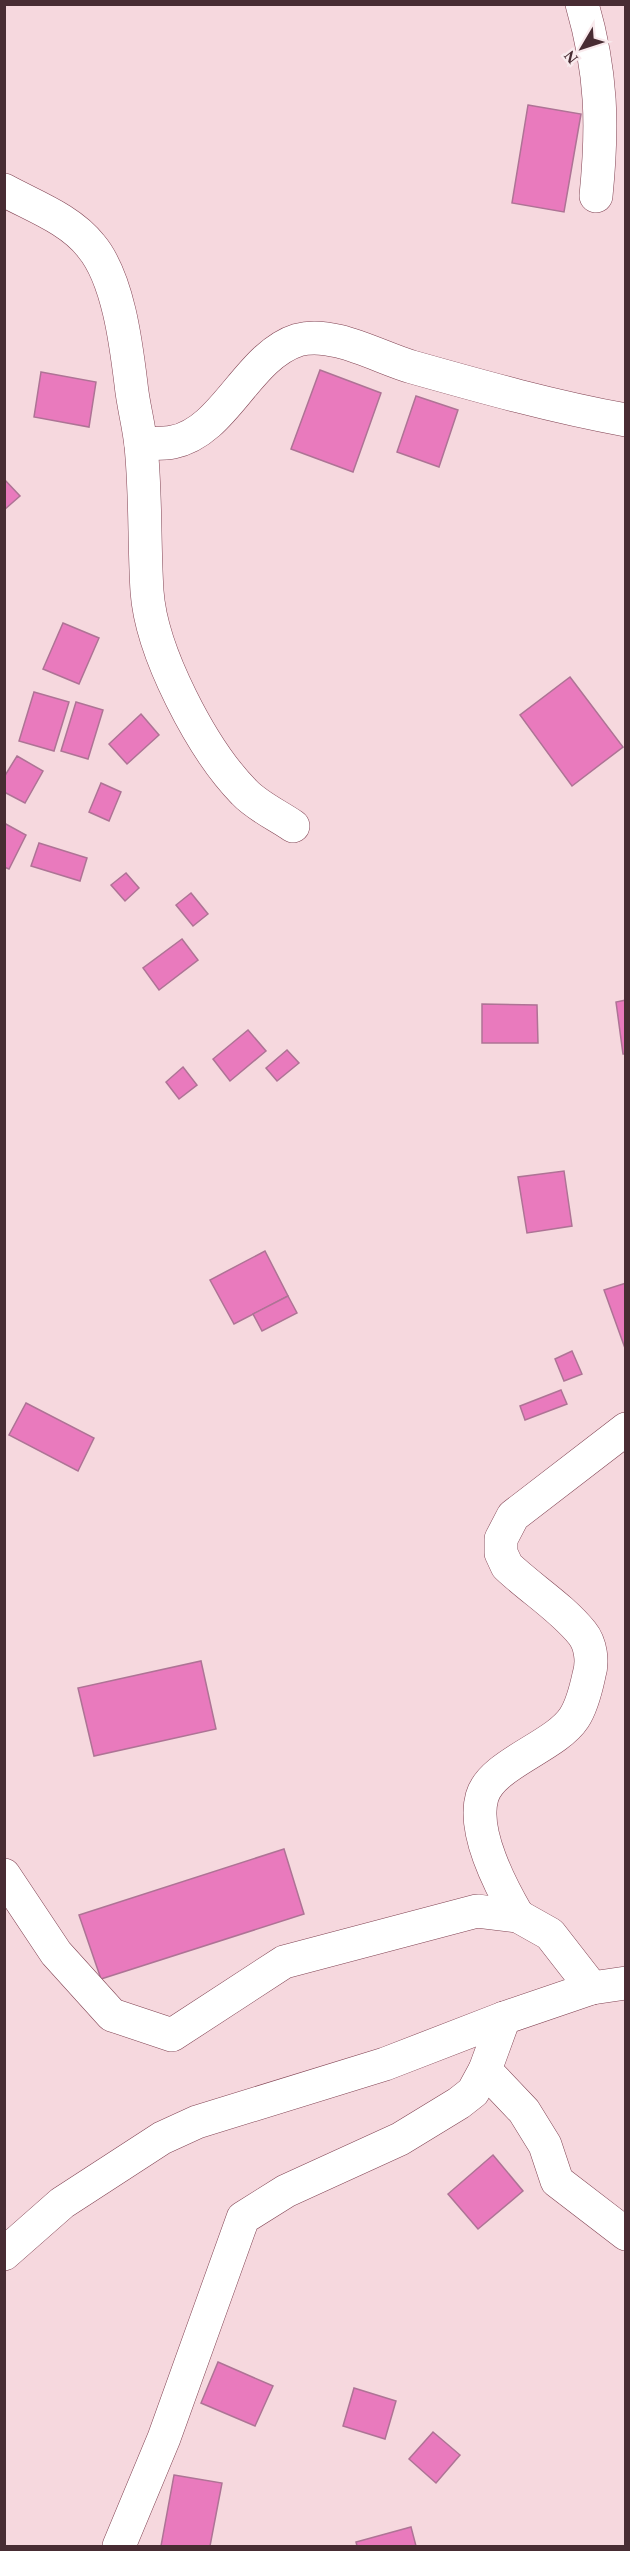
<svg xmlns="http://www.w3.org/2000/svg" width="630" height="2551" font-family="'Times New Roman',serif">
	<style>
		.building { fill: #e97abd; stroke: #ae7395; stroke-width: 1.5 }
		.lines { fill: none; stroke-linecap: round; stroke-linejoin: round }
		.minor-casing { stroke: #814353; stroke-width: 34 }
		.minor { stroke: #fff; stroke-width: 33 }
	</style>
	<rect width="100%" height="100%" fill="#f6d8de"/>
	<!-- building -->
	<g class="building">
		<polygon points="528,105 581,114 564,212 512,203"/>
		<polygon points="320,370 381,393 353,472 291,449"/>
		<polygon points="41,372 96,382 89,427 34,417"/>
		<polygon points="416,396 458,410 439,467 397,452"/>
		<polygon points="4,479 20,496 4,510"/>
		<polygon points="63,623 99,638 79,684 43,669"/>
		<polygon points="570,677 623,747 572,786 520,715"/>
		<polygon points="34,692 69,702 54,751 19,741"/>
		<polygon points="76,702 103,710 88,759 61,751"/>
		<polygon points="141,714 159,735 127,764 109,744"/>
		<polygon points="17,756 43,771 25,803 4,792 4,777"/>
		<polygon points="101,783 121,792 109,821 89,812"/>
		<polygon points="4,823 26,835 9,869 4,867"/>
		<polygon points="39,843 87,858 80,881 31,866"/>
		<polygon points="126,873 139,888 125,901 111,885"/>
		<polygon points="191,893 208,914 193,926 176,905"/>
		<polygon points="182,939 198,960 159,990 143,968"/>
		<polygon points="626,1000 626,1054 623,1054 616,1002"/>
		<polygon points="482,1004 537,1005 538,1043 482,1043"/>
		<polygon points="248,1030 266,1051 230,1081 213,1059"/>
		<polygon points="287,1050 299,1063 277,1081 266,1068"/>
		<polygon points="183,1067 197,1085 179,1099 166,1082"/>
		<polygon points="564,1171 572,1226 527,1233 518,1177"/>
		<polygon points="265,1251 288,1296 234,1324 210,1280"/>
		<polygon points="626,1283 626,1351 604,1290"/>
		<polygon points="288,1296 297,1313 262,1331 253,1314"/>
		<polygon points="572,1351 582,1374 564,1381 555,1359"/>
		<polygon points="561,1390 567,1404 525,1420 520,1406"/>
		<polygon points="26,1403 94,1438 78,1471 9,1435"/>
		<polygon points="201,1661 216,1729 94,1756 78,1688"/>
		<polygon points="284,1849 304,1914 101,1979 79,1915"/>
		<polygon points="493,2155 523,2191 478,2229 448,2194"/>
		<polygon points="218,2362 273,2386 255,2426 201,2403"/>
		<polygon points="354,2388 396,2401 385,2439 343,2426"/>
		<polygon points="433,2432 460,2455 436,2483 409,2459"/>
		<polygon points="174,2475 222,2483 210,2546 161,2546"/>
		<polygon points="411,2527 416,2546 357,2546 356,2542"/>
	</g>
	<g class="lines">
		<!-- minor casing -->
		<g class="minor-casing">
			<g id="minor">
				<path d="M582 4C602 73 603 126 596 196"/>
				<path d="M4 190C33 206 70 219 91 246 118 278 126 343 131 384 133 405 139 425 141 446 146 495 144 543 147 591 151 652 202 749 244 792 257 806 277 815 293 826"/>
				<path d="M141 444C152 443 163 444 173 442 225 432 247 356 298 340 333 330 380 358 412 367 483 387 554 407 626 420"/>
				<polyline points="4,1875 56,1953 112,2015 172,2035 284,1962 477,1911 518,1916 550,1934 592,1988 626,1983"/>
				<path d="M518 1916C501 1887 472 1832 482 1797 491 1764 555 1747 574 1718 582 1706 586 1689 589 1675 593 1662 591 1644 582 1633 561 1607 531 1589 507 1566L501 1553V1539L513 1516 626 1429"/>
				<polyline points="485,2070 524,2111 545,2145 557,2181 626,2234"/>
				<polyline points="4,2254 62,2203 162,2138 197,2122 385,2064 504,2018 592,1988"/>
				<polyline points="119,2546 164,2438 243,2218 286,2191 400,2139 459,2103 473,2092 485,2070 504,2018"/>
			</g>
		</g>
		<!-- minor -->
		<use href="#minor" class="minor"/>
	</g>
	<!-- border -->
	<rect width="630" height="2551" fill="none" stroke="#482c33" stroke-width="12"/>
	<!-- north arrow -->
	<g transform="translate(582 48) rotate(231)" stroke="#f9eaed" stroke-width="4.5" paint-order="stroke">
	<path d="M0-4.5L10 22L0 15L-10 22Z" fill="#482c33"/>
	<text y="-9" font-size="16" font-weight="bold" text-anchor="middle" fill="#482c33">N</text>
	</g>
</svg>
